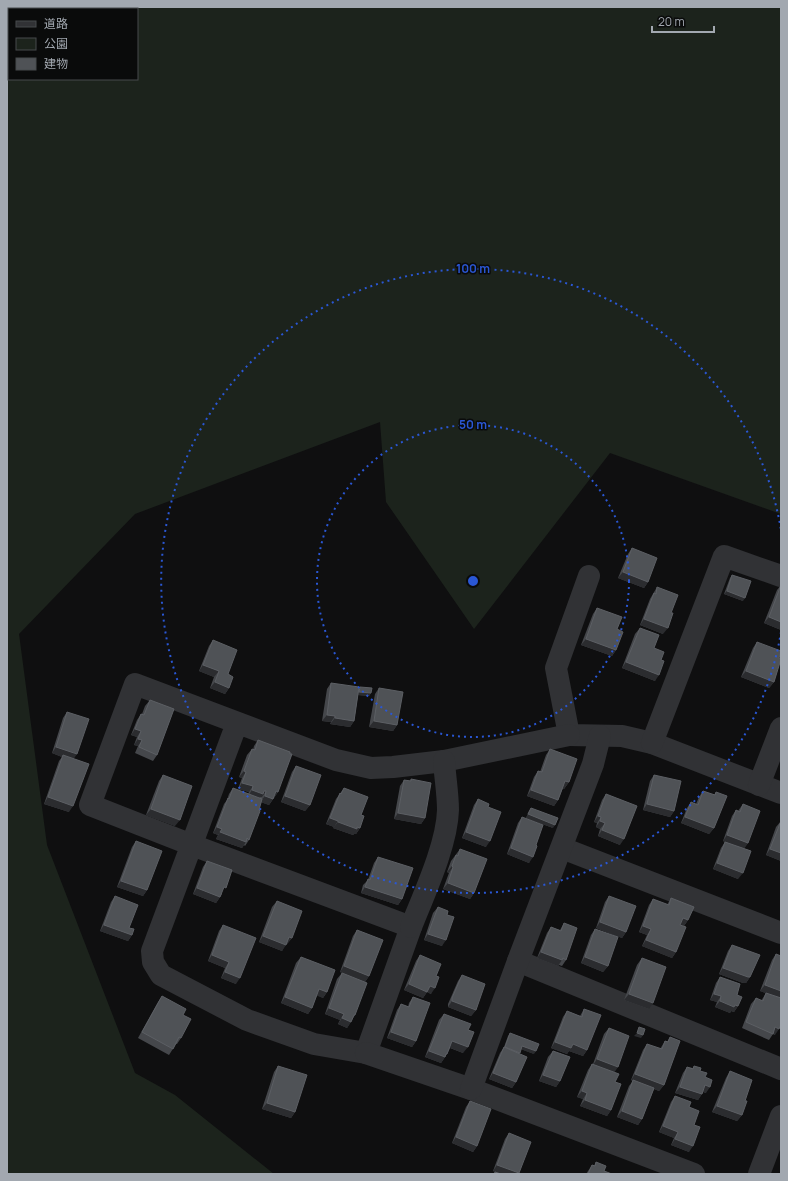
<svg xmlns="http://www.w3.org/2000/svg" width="788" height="1181" font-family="Manrope,'Noto Sans JP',sans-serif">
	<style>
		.green { fill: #1c231c; fill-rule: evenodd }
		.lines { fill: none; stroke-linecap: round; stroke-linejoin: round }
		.minor { stroke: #313235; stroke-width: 22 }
		.wall { fill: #45474b }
		.shaded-wall { fill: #2b2c2f }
		.building { fill: #4f5256; stroke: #5c5f64 }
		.ring { fill: none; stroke: #2a57d4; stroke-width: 2; stroke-dasharray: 2 4 }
		.centre { fill: #2a57d4; stroke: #0a0b0b; stroke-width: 2 }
		.ring-label { font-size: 12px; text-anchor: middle; font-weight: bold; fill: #2a57d4; stroke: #0a0b0b; stroke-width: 3; stroke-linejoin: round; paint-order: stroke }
	</style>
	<rect width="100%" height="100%" fill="#0f0f10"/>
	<!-- green -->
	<path class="green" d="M7 7H781V514L610 453 474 629 386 502 380 422 135 514 19 634 47 845 135 1073 175 1095 274 1174H7ZM9 9H137V79H9Z"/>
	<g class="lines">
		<!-- minor -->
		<g class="minor">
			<polyline points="589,576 556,668 569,735 622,736 652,743 781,793"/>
			<polyline points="237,723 152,951 153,962 161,975 247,1020 314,1044 366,1053 411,927 192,845 90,805 135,684 336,760 371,768 393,767 444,761 569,735"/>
			<polyline points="652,743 724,556 781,576"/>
			<polyline points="759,785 781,728"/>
			<polyline points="562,848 781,933"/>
			<path d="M411 927C424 894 447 845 448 810 448 794 445 777 444 761"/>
			<polyline points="518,961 781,1069"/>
			<polyline points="366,1053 471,1089 694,1174"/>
			<polyline points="471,1089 518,961 593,764 600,736"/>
			<polyline points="759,1174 781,1116"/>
		</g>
	</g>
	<!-- wall -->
	<g class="wall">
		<polygon points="632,548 648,582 644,588 618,578 628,554"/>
		<polygon points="732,575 743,601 724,594 730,578"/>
		<polygon points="781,585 781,630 764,623 777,590"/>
		<polygon points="657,587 663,634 640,625 650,599"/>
		<polygon points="597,608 617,629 616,650 612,656 581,645 593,614"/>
		<polygon points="640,628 654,648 661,660 655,681 622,668 635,634"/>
		<polygon points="213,640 229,688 225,694 210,688 214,677 199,671 209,646"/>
		<polygon points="757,642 779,658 774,682 769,688 741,677 753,648"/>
		<polygon points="331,683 371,693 369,696 358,695 354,721 350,727 330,724 331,722 322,721 327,689"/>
		<polygon points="379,688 397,725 393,731 369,727 375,694"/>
		<polygon points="150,700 157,755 153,761 135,753 138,746 134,745 137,737 131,735 137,720 141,714 142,714 145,706"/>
		<polygon points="67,712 74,758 69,812 44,804 59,761 62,757 52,753 63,718"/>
		<polygon points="258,740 278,792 269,805 261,802 249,840 245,846 244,845 242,848 216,839 218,835 213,833 224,804 227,800 229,794 233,788 248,794 249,792 238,789 242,778 239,777 247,755 252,749 253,750 254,746"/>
		<polygon points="550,749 569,782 564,789 563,788 558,800 554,806 527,796 534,777 538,771 540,772 546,755"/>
		<polygon points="296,766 310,805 305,811 281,802 292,772"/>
		<polygon points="163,775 175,826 146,815 159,781"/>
		<polygon points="654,775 674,811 670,817 643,810 650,781"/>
		<polygon points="411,779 425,818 421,824 394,819 400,786 404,780 410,781"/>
		<polygon points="344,788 361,815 360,828 356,834 354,834 353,835 333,828 334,827 326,824 336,799"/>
		<polygon points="703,791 714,795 716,792 714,828 709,834 681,823 687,808 691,802 696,804 699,797"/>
		<polygon points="606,794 620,845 598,836 600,829 596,827 597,823 594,822 602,800"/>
		<polygon points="478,799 488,807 486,847 462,838 474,805"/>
		<polygon points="743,804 748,843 744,848 738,879 713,869 721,848 725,842 723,841 732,816 736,810 738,811"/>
		<polygon points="531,808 553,828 526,818 529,811"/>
		<polygon points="522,817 536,845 529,863 507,854 518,823"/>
		<polygon points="781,821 781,861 766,855 776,827"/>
		<polygon points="136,841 147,890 143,896 117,887 132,847"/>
		<polygon points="460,849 474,893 470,899 443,889 449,873 447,872 451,861"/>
		<polygon points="378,857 402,899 398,905 361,893 363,885 368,880 374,863"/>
		<polygon points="207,861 222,894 216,903 193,894 203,867"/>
		<polygon points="115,896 132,935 128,941 100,931 111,902"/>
		<polygon points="609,896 626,932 622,938 596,928 605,902"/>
		<polygon points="671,898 688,920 684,926 680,924 676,952 672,958 642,946 647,935 639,932 649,905 653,899 667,905"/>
		<polygon points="277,901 292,938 287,944 286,943 282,951 259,942 272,907"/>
		<polygon points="438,907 447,915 442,946 424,940 433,913"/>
		<polygon points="564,923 566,960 562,966 559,965 558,966 537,958 547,933 551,927 560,930"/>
		<polygon points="223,925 236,984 221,978 225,968 208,961 219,931"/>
		<polygon points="595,929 608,966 603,972 581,963 591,935"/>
		<polygon points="357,930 369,976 365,982 340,972 353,936"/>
		<polygon points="732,945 750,977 746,983 743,983 719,974 728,951"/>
		<polygon points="776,954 775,1035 773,1034 769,1040 742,1028 751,1004 756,998 761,1001 766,993 760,991 772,960"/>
		<polygon points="420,955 436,976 431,994 427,992 423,998 404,990 416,961"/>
		<polygon points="301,957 327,992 323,998 317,995 312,1008 308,1014 281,1003 296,963"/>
		<polygon points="642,958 649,1009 624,1000 637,965"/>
		<polygon points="342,973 355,1015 347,1028 338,1024 340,1020 325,1014 337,979"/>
		<polygon points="462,975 476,1010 471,1016 448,1007 448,1004 458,981"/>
		<polygon points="720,977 737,995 738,1006 734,1012 731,1011 730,1013 715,1007 717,1002 710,1000 716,983"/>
		<polygon points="162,996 183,1015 181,1038 177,1044 176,1044 169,1055 138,1038 158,1002"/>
		<polygon points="413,997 416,1041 412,1047 387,1038 397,1010 401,1004 408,1007 409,1003"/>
		<polygon points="584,1009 587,1050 583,1056 569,1051 567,1054 551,1048 563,1017 567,1011 580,1016"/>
		<polygon points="444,1014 468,1030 463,1053 450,1048 447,1054 441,1063 425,1057 439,1020"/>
		<polygon points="609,1028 615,1082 611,1110 607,1116 580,1106 583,1099 577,1097 588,1070 592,1064 593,1064 604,1034"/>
		<polygon points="510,1033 534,1054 521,1049 519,1054 516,1082 512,1088 489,1079 500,1053 504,1047 508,1036"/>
		<polygon points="670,1037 664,1085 659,1091 654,1089 642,1119 638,1125 617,1117 629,1086 633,1081 631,1080 643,1050 647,1044 660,1049 665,1041 667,1042"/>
		<polygon points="553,1051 560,1081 556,1087 539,1081 548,1057"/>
		<polygon points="278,1066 295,1112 291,1118 262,1109 274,1072"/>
		<polygon points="694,1066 705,1077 706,1093 703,1092 698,1100 675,1093 683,1073 687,1067 693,1068"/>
		<polygon points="730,1071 745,1101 742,1115 737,1121 712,1112 726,1078"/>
		<polygon points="675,1096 689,1107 694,1125 689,1152 671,1145 674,1138 659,1132 671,1102"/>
		<polygon points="470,1101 477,1146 473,1152 452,1143 466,1107"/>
		<polygon points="509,1133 501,1174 493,1171 505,1139"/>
		<polygon points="596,1162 604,1171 612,1174 586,1174 592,1165 594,1166"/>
	</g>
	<!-- shaded-wall -->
	<g class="shaded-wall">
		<polygon points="623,572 648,582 644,588 618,578"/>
		<polygon points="727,591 745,598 743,601 724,594"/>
		<polygon points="769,617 781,622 781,630 764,623"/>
		<polygon points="644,619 668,628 663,634 640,625"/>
		<polygon points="586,639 616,650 612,656 581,645"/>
		<polygon points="626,662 659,675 655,681 622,668"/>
		<polygon points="203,665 219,671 214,677 199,671"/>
		<polygon points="746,671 774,682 769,688 741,677"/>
		<polygon points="215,682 229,688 225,694 210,688"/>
		<polygon points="359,692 371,693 369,696 357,695"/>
		<polygon points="327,715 335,716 331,722 322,721"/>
		<polygon points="335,718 354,721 350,727 330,724"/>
		<polygon points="374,721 397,725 393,731 369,727"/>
		<polygon points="135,729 141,731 137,737 131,735"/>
		<polygon points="138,739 142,740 138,746 134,745"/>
		<polygon points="56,747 77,754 73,760 63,755 62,757 52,753"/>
		<polygon points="244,771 246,772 242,778 239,777"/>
		<polygon points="565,781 569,782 564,789 561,787"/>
		<polygon points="242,783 253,786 249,792 238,789"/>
		<polygon points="252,790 264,791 266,791 262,797 260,797 258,800 248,796"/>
		<polygon points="531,790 558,800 554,806 527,796"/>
		<polygon points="276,791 278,792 274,798 272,797"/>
		<polygon points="265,796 273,799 269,805 260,802"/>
		<polygon points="285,796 310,805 305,811 281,802"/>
		<polygon points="48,797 73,806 69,812 44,804"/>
		<polygon points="647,804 674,811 670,817 643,810"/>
		<polygon points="151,809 180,820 175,826 146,815"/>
		<polygon points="398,813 425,818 421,824 394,819"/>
		<polygon points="528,814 555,825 553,828 526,818"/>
		<polygon points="598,816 601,817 597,823 594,822"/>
		<polygon points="685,817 714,828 709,834 681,823"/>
		<polygon points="330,818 338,821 334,827 326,824"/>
		<polygon points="600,821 605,823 600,829 596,827"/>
		<polygon points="338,822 357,827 360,828 356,834 354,834 353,835 333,828"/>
		<polygon points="217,827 222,829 218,835 213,833"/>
		<polygon points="602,830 624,839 620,845 598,836"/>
		<polygon points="220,832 246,842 242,848 216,839"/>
		<polygon points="466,832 490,841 486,847 462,838"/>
		<polygon points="727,835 748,843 744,849 723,841"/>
		<polygon points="511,848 533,857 529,863 507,854"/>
		<polygon points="770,849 781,853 781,861 766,855"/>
		<polygon points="717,863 743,873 738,879 713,869"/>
		<polygon points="452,866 453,867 449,873 447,872"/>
		<polygon points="121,881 147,890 143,896 117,887"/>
		<polygon points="448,883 474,893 470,899 443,889"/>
		<polygon points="365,887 402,899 398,905 361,893"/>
		<polygon points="197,888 220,897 216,903 193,894"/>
		<polygon points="683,918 688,920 684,926 679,924"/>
		<polygon points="600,922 626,932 622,938 596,928"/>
		<polygon points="104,925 132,935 128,941 100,931"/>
		<polygon points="643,926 651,929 647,935 639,932"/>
		<polygon points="428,934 446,940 442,946 424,940"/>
		<polygon points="263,936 286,945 282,951 259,942"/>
		<polygon points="289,937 292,938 287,944 285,943"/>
		<polygon points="646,940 676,952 672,958 642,946"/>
		<polygon points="541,952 562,960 558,966 537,958"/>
		<polygon points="212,955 229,962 225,968 208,961"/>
		<polygon points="585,957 608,966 603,972 581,963"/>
		<polygon points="344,966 369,976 365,982 340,972"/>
		<polygon points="723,968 750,977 746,983 743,983 719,974"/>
		<polygon points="225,972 240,978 236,984 221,978"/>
		<polygon points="409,984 430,986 435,988 431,994 427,992 423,998 404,990"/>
		<polygon points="765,985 781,991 781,999 760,991"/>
		<polygon points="319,989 327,992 323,998 315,995"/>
		<polygon points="629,994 653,1003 649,1009 624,1000"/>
		<polygon points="714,994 721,996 717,1002 710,1000"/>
		<polygon points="285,997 312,1008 308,1014 281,1003"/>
		<polygon points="452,1001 476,1010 471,1016 448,1007"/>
		<polygon points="720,1001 735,1005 738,1006 734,1012 731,1011 730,1013 715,1007"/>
		<polygon points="329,1008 344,1014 340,1020 325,1014"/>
		<polygon points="342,1018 351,1022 347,1028 338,1024"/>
		<polygon points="775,1027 779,1029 775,1035 773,1034"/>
		<polygon points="391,1032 416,1041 412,1047 387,1038"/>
		<polygon points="637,1033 643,1035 641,1038 634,1036"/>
		<polygon points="452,1041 468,1047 463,1053 448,1047"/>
		<polygon points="555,1042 573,1044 587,1050 583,1056 569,1051 567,1054 551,1048"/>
		<polygon points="522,1046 536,1051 534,1054 520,1049"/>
		<polygon points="429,1051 445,1057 441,1063 425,1057"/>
		<polygon points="597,1059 618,1067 614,1073 593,1065"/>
		<polygon points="493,1073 516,1082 512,1088 489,1079"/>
		<polygon points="635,1074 664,1085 659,1091 631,1080"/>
		<polygon points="543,1075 560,1081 556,1087 539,1081"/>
		<polygon points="705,1085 710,1087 706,1093 701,1091"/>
		<polygon points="680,1087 702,1094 698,1100 675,1093"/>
		<polygon points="582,1091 587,1093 583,1099 577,1097"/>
		<polygon points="585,1100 611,1110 607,1116 580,1106"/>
		<polygon points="267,1103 295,1112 291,1118 262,1109"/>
		<polygon points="717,1106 742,1115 737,1121 712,1112"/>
		<polygon points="622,1111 642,1119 638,1125 617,1117"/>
		<polygon points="663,1126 678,1132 674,1138 659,1132"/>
		<polygon points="456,1137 477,1146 473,1152 452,1143"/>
		<polygon points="675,1139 693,1146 689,1152 671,1145"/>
		<polygon points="497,1165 519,1173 518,1174 501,1174 493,1171"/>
	</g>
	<!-- building -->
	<g class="building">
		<polygon points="632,548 657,558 648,582 623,572"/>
		<polygon points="732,575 751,581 745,598 727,591"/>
		<polygon points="781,585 781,622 769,617"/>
		<polygon points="657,587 678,595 671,613 673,613 668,628 644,619 654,593 656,594"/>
		<polygon points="597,608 622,617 617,629 623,632 616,650 586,639"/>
		<polygon points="640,628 659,635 654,648 664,652 661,660 664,661 659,675 626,662"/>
		<polygon points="213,640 237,650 228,674 233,677 229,688 215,682 219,671 203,665"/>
		<polygon points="757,642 781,651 779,658 781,659 774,682 746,671"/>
		<polygon points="331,683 359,687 354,721 335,718 335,716 327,715"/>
		<polygon points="360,687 372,688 371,693 359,692"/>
		<polygon points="379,688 403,692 397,725 374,721"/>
		<polygon points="150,700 174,709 157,755 139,747 142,740 138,739 141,731 135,729 141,714 144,715"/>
		<polygon points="67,712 89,719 77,754 56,747"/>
		<polygon points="258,740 290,752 290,754 292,754 278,792 276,791 273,799 265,796 266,791 264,791 263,794 252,790 253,786 242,783 246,772 244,771 252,749 255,750"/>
		<polygon points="550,749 577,759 569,782 565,781 558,800 531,790 538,771 542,772"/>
		<polygon points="63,755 89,764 73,806 48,797"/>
		<polygon points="296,766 321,775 310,805 285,796"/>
		<polygon points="163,775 192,786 180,820 151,809"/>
		<polygon points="654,775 681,781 674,811 647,804"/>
		<polygon points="411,779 431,783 425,818 398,813 404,780 411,781"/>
		<polygon points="233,788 262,799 259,810 260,811 249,840 247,838 246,842 220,832 222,829 217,827 228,798 229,799"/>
		<polygon points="344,788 368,797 361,815 364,816 360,828 357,827 357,829 338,822 338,821 330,818 340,793 341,794"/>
		<polygon points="703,791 715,795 716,792 727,796 714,828 685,817 691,802 698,805"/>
		<polygon points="606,794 637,806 624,839 602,830 605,823 600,821 601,817 598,816"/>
		<polygon points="478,799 489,804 488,807 501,812 490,841 466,832"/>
		<polygon points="743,804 760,811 748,843 727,835 736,810 740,812"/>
		<polygon points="531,808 558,818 555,825 528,814"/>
		<polygon points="522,817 543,825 536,845 537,846 533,857 511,848"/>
		<polygon points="781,821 781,853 770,849"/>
		<polygon points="136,841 162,851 147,890 121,881"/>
		<polygon points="725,842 751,851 743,873 717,863"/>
		<polygon points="460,849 487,859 474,893 448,883 453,867 452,866 456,855 458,856"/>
		<polygon points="378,857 413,868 402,899 365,887 368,879 370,880"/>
		<polygon points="207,861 232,870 226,888 224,887 220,897 197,888"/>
		<polygon points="115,896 138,905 129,928 134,929 132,935 104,925"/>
		<polygon points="609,896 636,906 626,932 600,922"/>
		<polygon points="671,898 694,907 688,920 683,918 680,925 686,927 676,952 646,940 651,929 643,926 653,899 669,905"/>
		<polygon points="277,901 302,911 292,938 289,937 286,945 263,936"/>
		<polygon points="438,907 448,911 447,915 454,917 446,940 428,934"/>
		<polygon points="564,923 577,928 566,960 563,958 562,960 541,952 551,927 561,931"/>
		<polygon points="223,925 256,938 240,978 225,972 229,962 212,955"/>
		<polygon points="595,929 618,937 608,966 585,957"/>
		<polygon points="357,930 383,940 369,976 344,966"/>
		<polygon points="732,945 760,955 750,977 748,977 723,968"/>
		<polygon points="776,954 781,956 781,991 765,985"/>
		<polygon points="420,955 441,964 436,976 439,977 435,988 430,986 427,992 409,984"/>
		<polygon points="301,957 335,970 327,992 319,989 312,1008 285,997"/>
		<polygon points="642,958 666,967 653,1003 629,994"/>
		<polygon points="342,973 367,983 355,1015 354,1015 351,1022 342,1018 344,1014 329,1008"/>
		<polygon points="462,975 485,984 476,1010 452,1001 452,998"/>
		<polygon points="720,977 740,984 737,995 742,997 738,1006 735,1005 734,1007 720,1001 721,996 714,994"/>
		<polygon points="766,993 781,998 781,1024 779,1029 775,1027 773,1034 746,1022 756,998 763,1001"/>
		<polygon points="162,996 186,1009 183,1015 191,1019 181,1038 179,1037 173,1049 142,1032"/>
		<polygon points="413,997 430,1003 416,1041 391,1032 401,1004 409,1007"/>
		<polygon points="584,1009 601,1015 587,1050 573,1044 571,1048 555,1042 567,1011 582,1017"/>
		<polygon points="444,1014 471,1024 468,1030 474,1032 468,1047 452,1041 447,1054 446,1054 445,1057 429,1051"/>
		<polygon points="639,1027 645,1029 643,1035 637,1033"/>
		<polygon points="609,1028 629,1036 618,1067 597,1059"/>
		<polygon points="510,1033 539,1044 536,1051 522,1046 520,1053 505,1047"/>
		<polygon points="670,1037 680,1041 664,1085 635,1074 647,1044 662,1049 665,1041 668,1042"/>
		<polygon points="504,1047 527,1057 516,1082 493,1073"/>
		<polygon points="553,1051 570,1057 560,1081 543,1075"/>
		<polygon points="592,1064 619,1074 615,1082 621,1084 611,1110 585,1100 587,1093 582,1091"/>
		<polygon points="278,1066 307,1075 295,1112 267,1103"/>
		<polygon points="694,1066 701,1068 700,1071 707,1073 705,1077 712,1080 710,1087 705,1085 702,1094 680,1087 687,1067 693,1069"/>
		<polygon points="730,1071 752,1080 745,1101 747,1101 742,1115 717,1106"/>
		<polygon points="633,1080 654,1088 642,1119 622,1111"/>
		<polygon points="675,1096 691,1102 689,1107 699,1111 694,1125 700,1127 693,1146 675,1139 678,1132 663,1126"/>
		<polygon points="470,1101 491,1109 477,1146 456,1137"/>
		<polygon points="509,1133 531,1142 519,1173 497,1165"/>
		<polygon points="596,1162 606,1166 604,1171 612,1174 588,1174 592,1165 595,1166"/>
		<polygon points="495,1172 501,1174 494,1174"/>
	</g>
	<!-- distance rings -->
	<g class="ring">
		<circle cx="473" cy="581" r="156"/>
		<path d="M781 632A312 312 0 1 1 781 530"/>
	</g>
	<circle cx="473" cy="581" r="6" class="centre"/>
	<g class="ring-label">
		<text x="473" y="273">100 m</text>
		<text x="473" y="429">50 m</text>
	</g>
	<!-- border -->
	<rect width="788" height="1181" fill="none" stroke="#a2a8b0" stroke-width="16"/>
	<!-- legend -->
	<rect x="8" y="8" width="130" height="72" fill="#0a0b0b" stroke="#474a4d"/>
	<rect x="16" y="21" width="20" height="6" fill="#313235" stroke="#474a4d"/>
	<text x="44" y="28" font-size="12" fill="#a2a8b0">道路</text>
	<rect x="16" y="38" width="20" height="12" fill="#1c231c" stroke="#474a4d"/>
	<text x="44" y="48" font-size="12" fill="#a2a8b0">公園</text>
	<rect x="16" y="58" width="20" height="12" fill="#4f5256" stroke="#474a4d"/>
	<text x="44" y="68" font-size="12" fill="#a2a8b0">建物</text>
	<!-- scale -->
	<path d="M652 26v6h62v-6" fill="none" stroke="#a2a8b0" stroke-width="2"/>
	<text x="658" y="26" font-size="12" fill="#a2a8b0" stroke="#0a0b0b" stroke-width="3" paint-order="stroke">20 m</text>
</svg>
